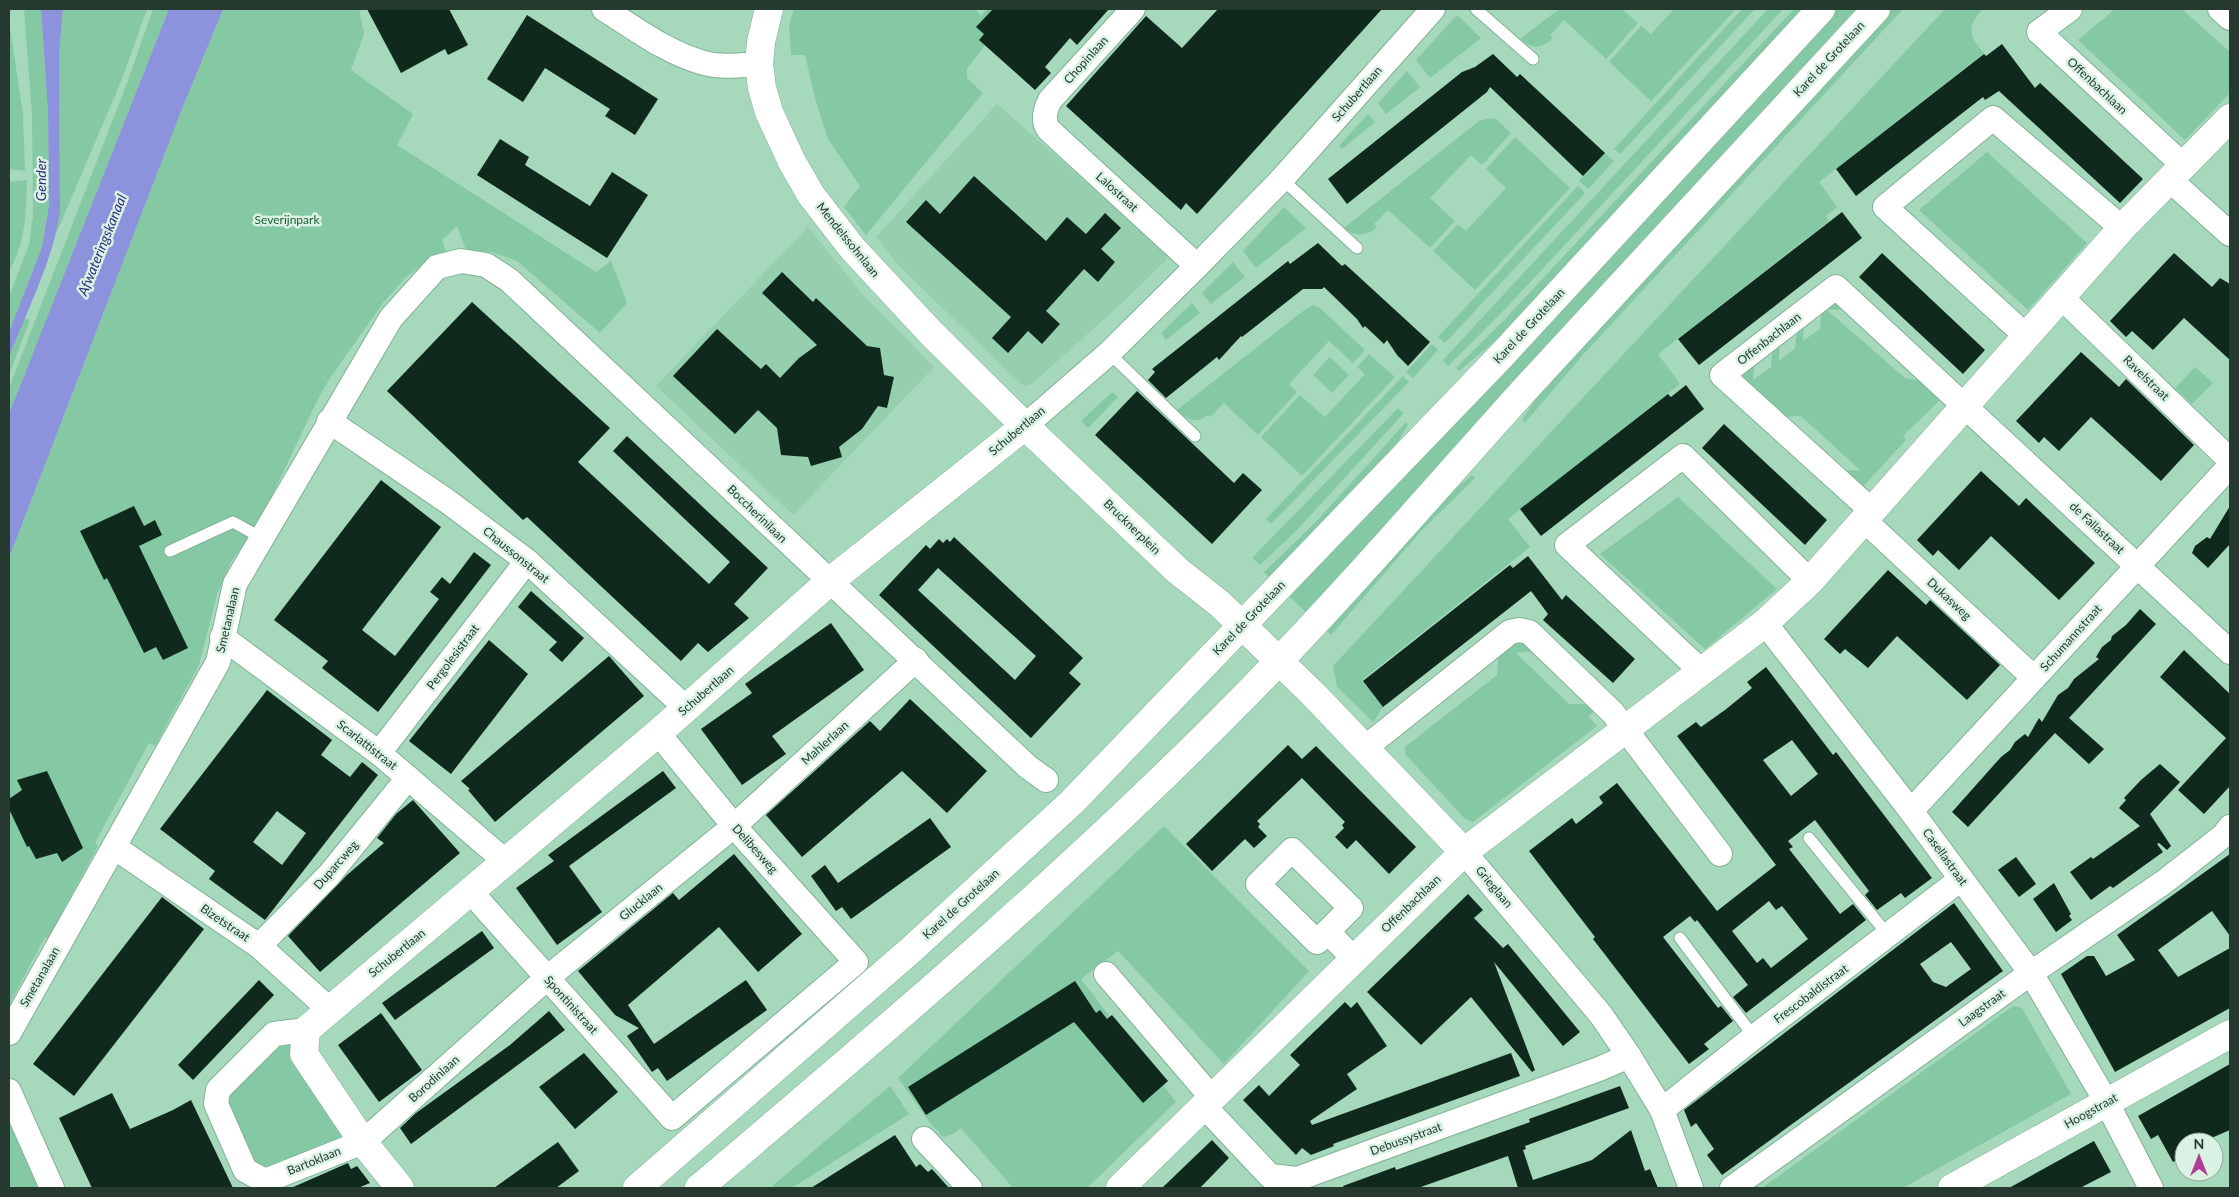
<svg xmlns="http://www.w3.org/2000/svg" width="2239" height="1197" font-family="Lato,sans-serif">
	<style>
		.built { fill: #95cfae }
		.green { fill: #85c9a4 }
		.water { fill: #8c92db }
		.building { fill: #0f2a1c; fill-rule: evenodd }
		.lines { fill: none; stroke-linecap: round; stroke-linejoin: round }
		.lane-casing { stroke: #80b195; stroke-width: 13 }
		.street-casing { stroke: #80b195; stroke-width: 26 }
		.secondary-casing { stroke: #80b195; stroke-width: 29 }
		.primary-casing { stroke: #80b195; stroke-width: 29 }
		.lane { stroke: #fff; stroke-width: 11 }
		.street { stroke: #fff; stroke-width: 24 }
		.secondary { stroke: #fff; stroke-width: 28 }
		.primary { stroke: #fff; stroke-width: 28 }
		.labels { text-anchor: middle; stroke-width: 5; stroke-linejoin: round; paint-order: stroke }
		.street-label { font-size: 12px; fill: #25392e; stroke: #d9f2e3 }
		.park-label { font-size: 12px; fill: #1a5a3c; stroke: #d9f2e3 }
		.water-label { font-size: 14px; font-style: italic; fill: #2e287c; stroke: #d9f2e3 }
	</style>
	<rect width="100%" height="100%" fill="#a6d8bb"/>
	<!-- built -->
	<g class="built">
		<polygon points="997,104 1166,252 1167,256 1166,260 1122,303 1033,383 1027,386 1021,384 897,264 876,237"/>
		<polygon points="808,227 864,296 934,367 793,515 656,386"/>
	</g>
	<!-- green -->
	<g class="green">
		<polygon points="24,9 41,9 48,112 49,205 42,247 9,332 9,297 29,245 33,216 32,115"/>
		<polygon points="63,9 147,9 122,79 56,234 60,213 59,55"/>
		<polygon points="153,9 169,9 9,414 9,388 127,83"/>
		<polygon points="223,9 359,9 364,34 351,70 413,114 397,145 596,272 611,261 627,303 600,333 517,261 492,252 466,250 457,226 442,240 446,252 428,261 406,277 383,303 330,378 317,401 260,521 231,562 217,595 199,665 155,746 149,743 95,843 98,846 48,938 45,937 9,1005 9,558 180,114"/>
		<polygon points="794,9 976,9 981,16 987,9 1012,9 967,69 967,78 983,93 866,235 844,207 860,186 828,139 815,98 805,55 791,55 789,24"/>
		<path d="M1559 9H1622L1638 23 1606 59 1564 20 1550 35 1553 38C1543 48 1530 50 1520 39Z"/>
		<polygon points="1674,9 1736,9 1651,101 1609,62 1641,26 1651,34"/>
		<polygon points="1742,9 1755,9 1620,154 1614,149"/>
		<polygon points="1768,9 1783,9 1510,304 1448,366 1443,360"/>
		<polygon points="1794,9 1806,9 1514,325 1459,371 1456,368 1506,318"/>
		<polygon points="1836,9 1861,9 1307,613 1286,594 1520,351"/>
		<polygon points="1891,9 1903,9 1581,357 1525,423 1522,420 1550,377"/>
		<path d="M1945 9H1983C1966 26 1969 36 1984 53L1819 182 1837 207 1826 216 1829 221 1658 354 1680 384 1508 519 1530 547 1362 680 1383 707 1373 722 1337 687 1333 666Z"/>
		<polygon points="2115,9 2182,9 2230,52 2230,93 2185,140 2078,40"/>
		<polygon points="1457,15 1481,38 1430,78 1416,60"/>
		<polygon points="9,21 23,114 25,171 9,169"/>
		<polygon points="1407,71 1420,87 1386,114 1378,103"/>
		<polygon points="1368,114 1375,122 1342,149 1339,146"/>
		<path d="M1488 118 1496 119 1511 133 1482 165 1471 155 1430 198 1455 221 1430 248 1388 210 1374 224 1377 227C1368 236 1353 237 1344 228L1479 121Z"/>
		<polygon points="1515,137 1570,188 1475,290 1433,251 1458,224 1466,231 1506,188 1486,169"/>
		<polygon points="1987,152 2087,243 2028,310 1919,210"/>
		<polygon points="1605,153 1614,161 1588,189 1579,181"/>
		<path d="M27 180C26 212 26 243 9 271V182Z"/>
		<polygon points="1578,186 1585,193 1445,343 1438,337"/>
		<polygon points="1284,207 1306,228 1256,268 1243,251"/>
		<polygon points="1233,262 1245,277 1211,304 1202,293"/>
		<polygon points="1836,300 1848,309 1827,310 1905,378 1926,381 1944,396 1903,436 1906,440 1860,490 1837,471 1860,470 1801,416 1776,417 1742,379 1742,369 1755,359 1753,380 1771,367 1773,343 1780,338 1779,361 1795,348 1798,323 1804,318 1803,341 1820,329 1822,302"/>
		<polygon points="1192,303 1200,313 1166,340 1161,333"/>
		<path d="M1313 305 1320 308 1365 350 1353 363 1329 341 1289 384 1297 392 1258 435 1224 403 1210 417 1208 415C1196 425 1187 419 1177 410L1303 311Z"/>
		<polygon points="24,318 30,320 9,375 9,357"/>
		<polygon points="1432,344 1438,350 1413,378 1406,372"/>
		<polygon points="1369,354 1395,377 1302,476 1261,437 1300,395 1325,417 1365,374 1357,367"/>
		<polygon points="1330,357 1349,375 1332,393 1313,375"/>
		<polygon points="2195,367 2213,383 2192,404 2175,388"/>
		<polygon points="1403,376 1409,382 1271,524 1266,519"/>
		<polygon points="1112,392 1118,397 1088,428 1081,421"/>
		<polygon points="1398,408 1404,413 1297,530 1260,565 1252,558"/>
		<polygon points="1406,422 1408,425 1385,463 1271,579 1264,572 1314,524"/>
		<polygon points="1472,475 1475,478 1422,530 1331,635 1323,628 1417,523"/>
		<polygon points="1678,497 1777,589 1705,649 1600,554"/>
		<polygon points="1512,641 1524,642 1535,651 1516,653 1569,704 1594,704 1598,709 1588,716 1597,726 1473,822 1465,819 1405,754 1405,747 1497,675 1499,651"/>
		<polygon points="1164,826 1309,971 1224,1064 1118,951 1081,979 1176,1102 1087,1188 1013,1188 961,1128 951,1135 943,1137 930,1123 898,1078"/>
		<polygon points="2013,1006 2022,1008 2071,1094 1903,1188 1762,1188"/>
		<polygon points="291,1043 291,1060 344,1135 267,1171 252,1163 228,1104 230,1093 277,1044"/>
		<polygon points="890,1086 909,1114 792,1188 770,1188"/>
		<polygon points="9,1115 40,1188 9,1188"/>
	</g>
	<!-- water -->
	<g class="water">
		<path d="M41 9H63L59 55 60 213C52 263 27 310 9 357V332L42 247 49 205 48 112Z"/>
		<polygon points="169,9 223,9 180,114 9,558 9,414"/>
	</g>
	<!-- building -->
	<g class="building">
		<polygon points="367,9 449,9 468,45 448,55 445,49 401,73"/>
		<polygon points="993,9 1109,9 1077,45 1070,38 1045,67 1051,73 1035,90 979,40 984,34 976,27"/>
		<polygon points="1218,9 1382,9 1197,214 1186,203 1181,210 1066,106 1146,16 1182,48"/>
		<polygon points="527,15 658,99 635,135 605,116 610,109 545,68 523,102 487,79"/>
		<polygon points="2002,44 2035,88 2040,83 2143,179 2120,203 1999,91 1985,100 1983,97 1856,196 1836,169 1984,54 1986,56"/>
		<polygon points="1493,54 1517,77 1520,74 1605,153 1583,176 1490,87 1487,92 1347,204 1328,179 1462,72 1475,67"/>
		<polygon points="500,139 529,157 525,165 590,206 612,172 648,195 607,258 477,175"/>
		<polygon points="974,176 1046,241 1067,217 1086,234 1105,213 1121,228 1101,249 1115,262 1098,282 1084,269 1046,311 1060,324 1042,344 1028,331 1008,353 992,338 1011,317 906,222 926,200 940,214"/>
		<polygon points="1842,212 1862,238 1699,365 1678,339"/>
		<polygon points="1318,243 1342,266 1345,264 1430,342 1408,366 1397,355 1387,340 1384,344 1365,326 1363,328 1357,319 1324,287 1322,289 1303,289 1242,337 1241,336 1219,360 1217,357 1166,398 1148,380 1155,372 1152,369 1288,261 1290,264"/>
		<polygon points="1882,253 1985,350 1963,374 1859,277"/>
		<polygon points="2174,253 2212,287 2220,278 2230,284 2230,360 2184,318 2153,350 2132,331 2126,337 2110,321"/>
		<polygon points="782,272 813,302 816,298 867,346 880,348 884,375 894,377 887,408 878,406 862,429 839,447 842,457 811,466 808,457 781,455 777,428 758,410 735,434 673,376 717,329 761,369 766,364 780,378 799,358 817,345 762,293"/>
		<polygon points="472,302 610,428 578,462 709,584 730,562 613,451 627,436 768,568 734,604 749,618 708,652 698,643 681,661 527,517 523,520 387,391"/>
		<polygon points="2081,352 2119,387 2126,379 2194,445 2161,481 2091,417 2059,451 2044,437 2039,443 2016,421"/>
		<polygon points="1686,385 1704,409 1541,536 1520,509 1668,394 1671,397"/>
		<polygon points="1137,391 1234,483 1243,473 1262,490 1212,544 1095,435"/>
		<polygon points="1724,424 1827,520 1805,545 1702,448"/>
		<polygon points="1981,471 2019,506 2026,498 2095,563 2059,600 1991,536 1959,570 1938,550 1933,556 1917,540"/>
		<polygon points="381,480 441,527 362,630 395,656 439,599 430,592 442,577 450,584 474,552 491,565 378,712 322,668 328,661 274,620"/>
		<polygon points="134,506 144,526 155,520 162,535 139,546 188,648 163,660 156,647 144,653 107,578 104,580 80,531"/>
		<polygon points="2230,506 2230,544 2208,568 2192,553 2195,546 2207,537 2210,539"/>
		<path d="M954 537 1083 658 1069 673 1081 684 1031 738 879 595 926 545 930 549 939 539 943 543 947 539 950 542ZM938 568 1036 656 1015 680 918 590Z"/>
		<polygon points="1528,556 1562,600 1566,595 1635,659 1613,683 1543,620 1548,614 1531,591 1383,707 1363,681 1510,565 1513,568"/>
		<polygon points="1888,570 1926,605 1930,600 2000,665 1967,700 1897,636 1868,668 1845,649 1840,654 1824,639"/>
		<polygon points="531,591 584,638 562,662 549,650 557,642 518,607"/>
		<polygon points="2140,609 2156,624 2069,718 2104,749 2089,764 2055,733 1968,827 1952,812 2001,757 2010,750 2015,742 2025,734 2028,737 2039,718 2042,722 2058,695 2068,688 2074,679 2099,659 2096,657 2102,647 2111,640 2112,636 2126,625"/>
		<polygon points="831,623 864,670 772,736 786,754 742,785 701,729 752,693 745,684"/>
		<polygon points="489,640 528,674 451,774 409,741"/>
		<polygon points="2184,650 2230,694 2230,786 2204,814 2178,790 2226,738 2160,677"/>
		<polygon points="609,656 644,696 495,822 468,790 470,789 461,781"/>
		<path d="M1766 667 1833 755 1836 752 1932 878 1905 898 1901 893 1877 910 1865 895 1869 891 1815 820 1788 841 1793 847 1789 849 1840 914 1853 904 1866 920 1746 1013 1733 997 1748 985 1697 920 1695 922 1690 916 1663 937 1718 1008 1721 1006 1733 1021 1704 1044 1709 1049 1689 1064 1593 939 1595 937 1529 851 1572 818 1576 824 1603 803 1599 797 1617 783 1717 911 1776 865 1677 736 1696 722 1701 727 1725 710 1752 688 1747 682ZM1792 740 1818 774 1791 796 1763 760ZM1769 901 1776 910 1782 906 1808 939 1771 968 1763 958 1757 963 1732 931Z"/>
		<path d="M267 690 332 740 321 755 350 777 362 762 378 775 265 920 209 879 215 871 160 829ZM277 811 306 833 282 865 253 842Z"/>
		<polygon points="910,699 987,771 947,813 902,771 802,857 766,815 870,721 880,731"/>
		<polygon points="1288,745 1302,759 1316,746 1416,847 1389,874 1356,840 1347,849 1335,837 1344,828 1342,825 1345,822 1302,778 1257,821 1260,824 1258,827 1267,836 1254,848 1245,839 1212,871 1186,844"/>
		<polygon points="2160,764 2180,782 2150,814 2171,846 2167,850 2159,843 2157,844 2163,852 2113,888 2110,886 2091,900 2070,872 2091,857 2093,859 2140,826 2119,808 2126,800 2124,798 2141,780"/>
		<polygon points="47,771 83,848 62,862 57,853 36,859 29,846 27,847 9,809 9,799 22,790 17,780"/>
		<polygon points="663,771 676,788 569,866 602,912 557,945 516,888 554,861 548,855"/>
		<polygon points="413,800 460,853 320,972 288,936 347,875 384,843 377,838 396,814"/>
		<polygon points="930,818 951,847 851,919 842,907 836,911 811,876 825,865 838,883"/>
		<polygon points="734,854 802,934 758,972 719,927 628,1005 654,1044 746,980 767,1010 667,1081 658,1068 652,1072 627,1036 639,1028 615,1015 578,971 673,893 679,900"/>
		<polygon points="2230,854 2230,936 2212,911 2158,950 2178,977 2230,948 2230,1008 2115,1072 2061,974 2087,956 2094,956 2106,976 2135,960 2117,935"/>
		<polygon points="2016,857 2036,884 2019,897 1998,870"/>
		<polygon points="2054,883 2071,914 2069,916 2072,920 2056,932 2033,899"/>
		<polygon points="1468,894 1483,910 1474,918 1503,948 1508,944 1580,1032 1563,1046 1494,962 1535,1070 1532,1072 1471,997 1421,1045 1367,992"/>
		<polygon points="162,897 204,929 74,1096 33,1064"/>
		<path d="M1954 903 2003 971 1722 1175 1707 1155 1714 1149 1696 1123 1691 1127 1684 1110ZM1951 942 1971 969 1946 987 1933 982 1920 964Z"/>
		<polygon points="482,931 494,948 395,1020 382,1003"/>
		<polygon points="259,980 274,995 193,1080 178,1065"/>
		<polygon points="1075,981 1096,1013 1100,1010 1107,1019 1112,1015 1168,1081 1143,1103 1074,1022 926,1115 908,1087"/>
		<polygon points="1345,1002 1351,1008 1357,1002 1387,1046 1347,1074 1357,1089 1310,1121 1312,1125 1511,1053 1520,1076 1333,1144 1334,1146 1311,1155 1302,1148 1296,1155 1243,1100 1259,1085 1269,1096 1300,1065 1290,1055"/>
		<polygon points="549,1011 565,1030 411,1144 400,1128 416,1113 510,1045"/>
		<polygon points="381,1013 422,1070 379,1102 338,1045"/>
		<polygon points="584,1053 618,1092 575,1129 539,1087"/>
		<polygon points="2230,1064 2230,1130 2202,1142 2184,1142 2184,1156 2173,1162 2158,1135 2151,1139 2138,1116"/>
		<polygon points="1620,1086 1629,1108 1525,1146 1526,1149 1523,1150 1533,1180 1592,1160 1631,1130 1645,1171 1650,1169 1658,1188 1518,1188 1508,1156 1418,1188 1344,1188 1343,1186 1395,1167 1396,1170 1530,1122 1529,1119"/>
		<polygon points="112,1093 130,1129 173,1110 191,1100 233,1188 92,1188 59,1118"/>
		<polygon points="895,1135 916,1167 920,1164 928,1172 932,1169 949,1188 811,1188"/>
		<polygon points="1212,1140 1229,1158 1200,1188 1162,1188"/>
		<polygon points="2094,1141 2111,1172 2080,1188 2009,1188"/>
		<polygon points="558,1142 579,1171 556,1188 494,1188"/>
		<polygon points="348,1163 351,1169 357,1166 370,1183 358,1188 291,1188"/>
	</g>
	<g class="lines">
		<!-- lane casing -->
		<g class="lane-casing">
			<g id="lane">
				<polyline points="1476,9 1533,59"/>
				<polyline points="1282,179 1357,248"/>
				<polyline points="1109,353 1195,436"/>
				<polyline points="170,551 233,522 262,538"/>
				<polyline points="1809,838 1888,935"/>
				<polyline points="1680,938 1754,1037"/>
			</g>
		</g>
		<!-- street casing -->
		<g class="street-casing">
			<g id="street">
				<path d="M604 9C636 29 667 53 704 63 722 68 741 65 759 64"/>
				<path d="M1133 9 1050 100C1045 110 1042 121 1049 130L1197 266"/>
				<polyline points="2070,9 2039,32 2183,165"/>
				<polyline points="2220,9 2230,18"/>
				<polyline points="2170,180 2230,234"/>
				<polyline points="2061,297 2230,460"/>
				<polyline points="2026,336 1885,207 1993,118 2122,228"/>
				<polyline points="329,421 447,501 527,561 686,708"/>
				<polyline points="1025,426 1109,353 1197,266 1282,179 1433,9"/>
				<polyline points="1871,510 1722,375 1836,287 2230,652"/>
				<polyline points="1864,520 2034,678"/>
				<polyline points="1765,623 1911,811 2031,973 2107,1103 2151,1188"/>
				<polyline points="222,637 379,753 505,861"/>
				<polyline points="1701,671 1567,545 1683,456 1810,581"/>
				<polyline points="1366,747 1510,632 1519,630 1529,632 1613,713 1720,854"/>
				<polyline points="379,753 527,561"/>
				<polyline points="1911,811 2230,466"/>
				<polyline points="114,847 259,946 329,1009"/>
				<polygon points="1292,850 1351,908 1317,942 1258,884"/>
				<polyline points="1464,852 1601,1015 1629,1056 1662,1110 1691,1188"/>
				<polyline points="471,892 672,1118 856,962 734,826 658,733"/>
				<polyline points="1328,932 1354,959"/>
				<polyline points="259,946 329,875 408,778"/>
				<polyline points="1106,974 1213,1099"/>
				<polyline points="306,1030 274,1034 218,1090 216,1104 245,1170 265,1181 363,1142 547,978 734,826 916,660"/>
				<polyline points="9,1033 218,662 235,584 391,318 437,267 461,261 486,265 509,280 1028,767 1046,780"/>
				<polyline points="9,1091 52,1188"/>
				<polyline points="1205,1107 1270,1176 1297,1179 1599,1069 1629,1056"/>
				<polyline points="1662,1110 1754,1037 1961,879"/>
				<polyline points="924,1139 970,1188"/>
				<polyline points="1732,1188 2031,973 2164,882 2223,836 2230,827"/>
			</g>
		</g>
		<!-- secondary casing -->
		<g class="secondary-casing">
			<g id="secondary">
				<polyline points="769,9 761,42 759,64 762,88 769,112 792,162 811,195 853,249 931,333 1025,426 1178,571 1220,604 1313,694 1464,852"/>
				<polyline points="400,1188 363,1142 304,1054 306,1030 658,733 829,582 1025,426"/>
				<polyline points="1120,1188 1464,852 1765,623 1810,581 2122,228 2230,118"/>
				<polyline points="1952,1188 2230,1034"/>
			</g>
		</g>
		<!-- primary casing -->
		<g class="primary-casing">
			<g id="primary">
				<polyline points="637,1188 912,949 1072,802 1502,355 1821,9"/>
				<path d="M699 1188C884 1031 1070 874 1241 700 1341 599 1434 490 1529 385 1644 259 1760 134 1876 9"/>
			</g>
		</g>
		<!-- lane -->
		<use href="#lane" class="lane"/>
		<!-- street -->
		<use href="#street" class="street"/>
		<!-- secondary -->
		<use href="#secondary" class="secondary"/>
		<!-- primary -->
		<use href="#primary" class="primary"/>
	</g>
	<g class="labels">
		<!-- street labels -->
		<g class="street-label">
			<text transform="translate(1829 59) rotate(-47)" y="4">Karel de Grotelaan</text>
			<text transform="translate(1086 60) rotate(-48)" y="4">Chopinlaan</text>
			<text transform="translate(2097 86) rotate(43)" y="4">Offenbachlaan</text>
			<text transform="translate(1357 94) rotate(-49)" y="4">Schubertlaan</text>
			<text transform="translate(1117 192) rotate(42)" y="4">Lalostraat</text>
			<text transform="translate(848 240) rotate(51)" y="4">Mendelssohnlaan</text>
			<text transform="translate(1529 326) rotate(-47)" y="4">Karel de Grotelaan</text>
			<text transform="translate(1769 339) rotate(-38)" y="4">Offenbachlaan</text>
			<text transform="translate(2146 378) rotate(44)" y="4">Ravelstraat</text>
			<text transform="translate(1017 431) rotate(-40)" y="4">Schubertlaan</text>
			<text transform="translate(757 514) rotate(44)" y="4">Boccherinilaan</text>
			<text transform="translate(1132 527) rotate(44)" y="4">Brucknerplein</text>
			<text transform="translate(2097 528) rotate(43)" y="4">de Fallastraat</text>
			<text transform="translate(516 555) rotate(39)" y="4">Chaussonstraat</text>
			<text transform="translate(1949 599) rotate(43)" y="4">Dukasweg</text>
			<text transform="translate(1249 618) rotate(-46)" y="4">Karel de Grotelaan</text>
			<text transform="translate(228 620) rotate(-77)" y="4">Smetanalaan</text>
			<text transform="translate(2071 638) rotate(-48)" y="4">Schumannstraat</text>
			<text transform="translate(453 657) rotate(-53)" y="4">Pergolesistraat</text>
			<text transform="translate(706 691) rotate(-41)" y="4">Schubertlaan</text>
			<text transform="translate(825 743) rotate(-42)" y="4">Mahlerlaan</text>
			<text transform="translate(367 745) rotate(38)" y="4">Scarlattistraat</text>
			<text transform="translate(755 849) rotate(48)" y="4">Delibesweg</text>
			<text transform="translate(1945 857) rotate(54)" y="4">Casellastraat</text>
			<text transform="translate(336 865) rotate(-49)" y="4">Duparcweg</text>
			<text transform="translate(1494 887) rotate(50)" y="4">Grieglaan</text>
			<text transform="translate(641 902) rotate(-39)" y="4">Glucklaan</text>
			<text transform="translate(961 904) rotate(-42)" y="4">Karel de Grotelaan</text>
			<text transform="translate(1411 904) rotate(-44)" y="4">Offenbachlaan</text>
			<text transform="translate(225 923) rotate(34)" y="4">Bizetstraat</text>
			<text transform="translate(397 953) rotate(-39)" y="4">Schubertlaan</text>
			<text transform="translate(40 977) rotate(-60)" y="4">Smetanalaan</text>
			<text transform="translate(1811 994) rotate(-37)" y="4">Frescobaldistraat</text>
			<text transform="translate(571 1005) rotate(48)" y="4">Spontinistraat</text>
			<text transform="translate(1982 1008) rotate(-36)" y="4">Laagstraat</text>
			<text transform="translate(434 1079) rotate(-42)" y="4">Borodinlaan</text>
			<text transform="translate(2091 1111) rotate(-29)" y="4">Hoogstraat</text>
			<text transform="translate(1406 1139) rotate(-20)" y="4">Debussystraat</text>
			<text transform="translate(314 1161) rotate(-22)" y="4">Bartoklaan</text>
		</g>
		<!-- park labels -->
		<g class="park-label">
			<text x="287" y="224">Severijnpark</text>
		</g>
		<!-- water labels -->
		<g class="water-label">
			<text transform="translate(41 180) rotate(-90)" y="5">Gender</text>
			<text transform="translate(102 245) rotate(-68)" y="5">Afwateringskanaal</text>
		</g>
	</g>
	<!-- border -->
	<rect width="2239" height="1197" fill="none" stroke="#25392e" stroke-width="20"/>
	<!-- north arrow -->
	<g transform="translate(2199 1157)"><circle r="24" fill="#d9f2e3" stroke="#91a89b"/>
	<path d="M0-4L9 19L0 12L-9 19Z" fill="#b13c93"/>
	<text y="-8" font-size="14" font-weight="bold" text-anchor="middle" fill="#25392e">N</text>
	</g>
</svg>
